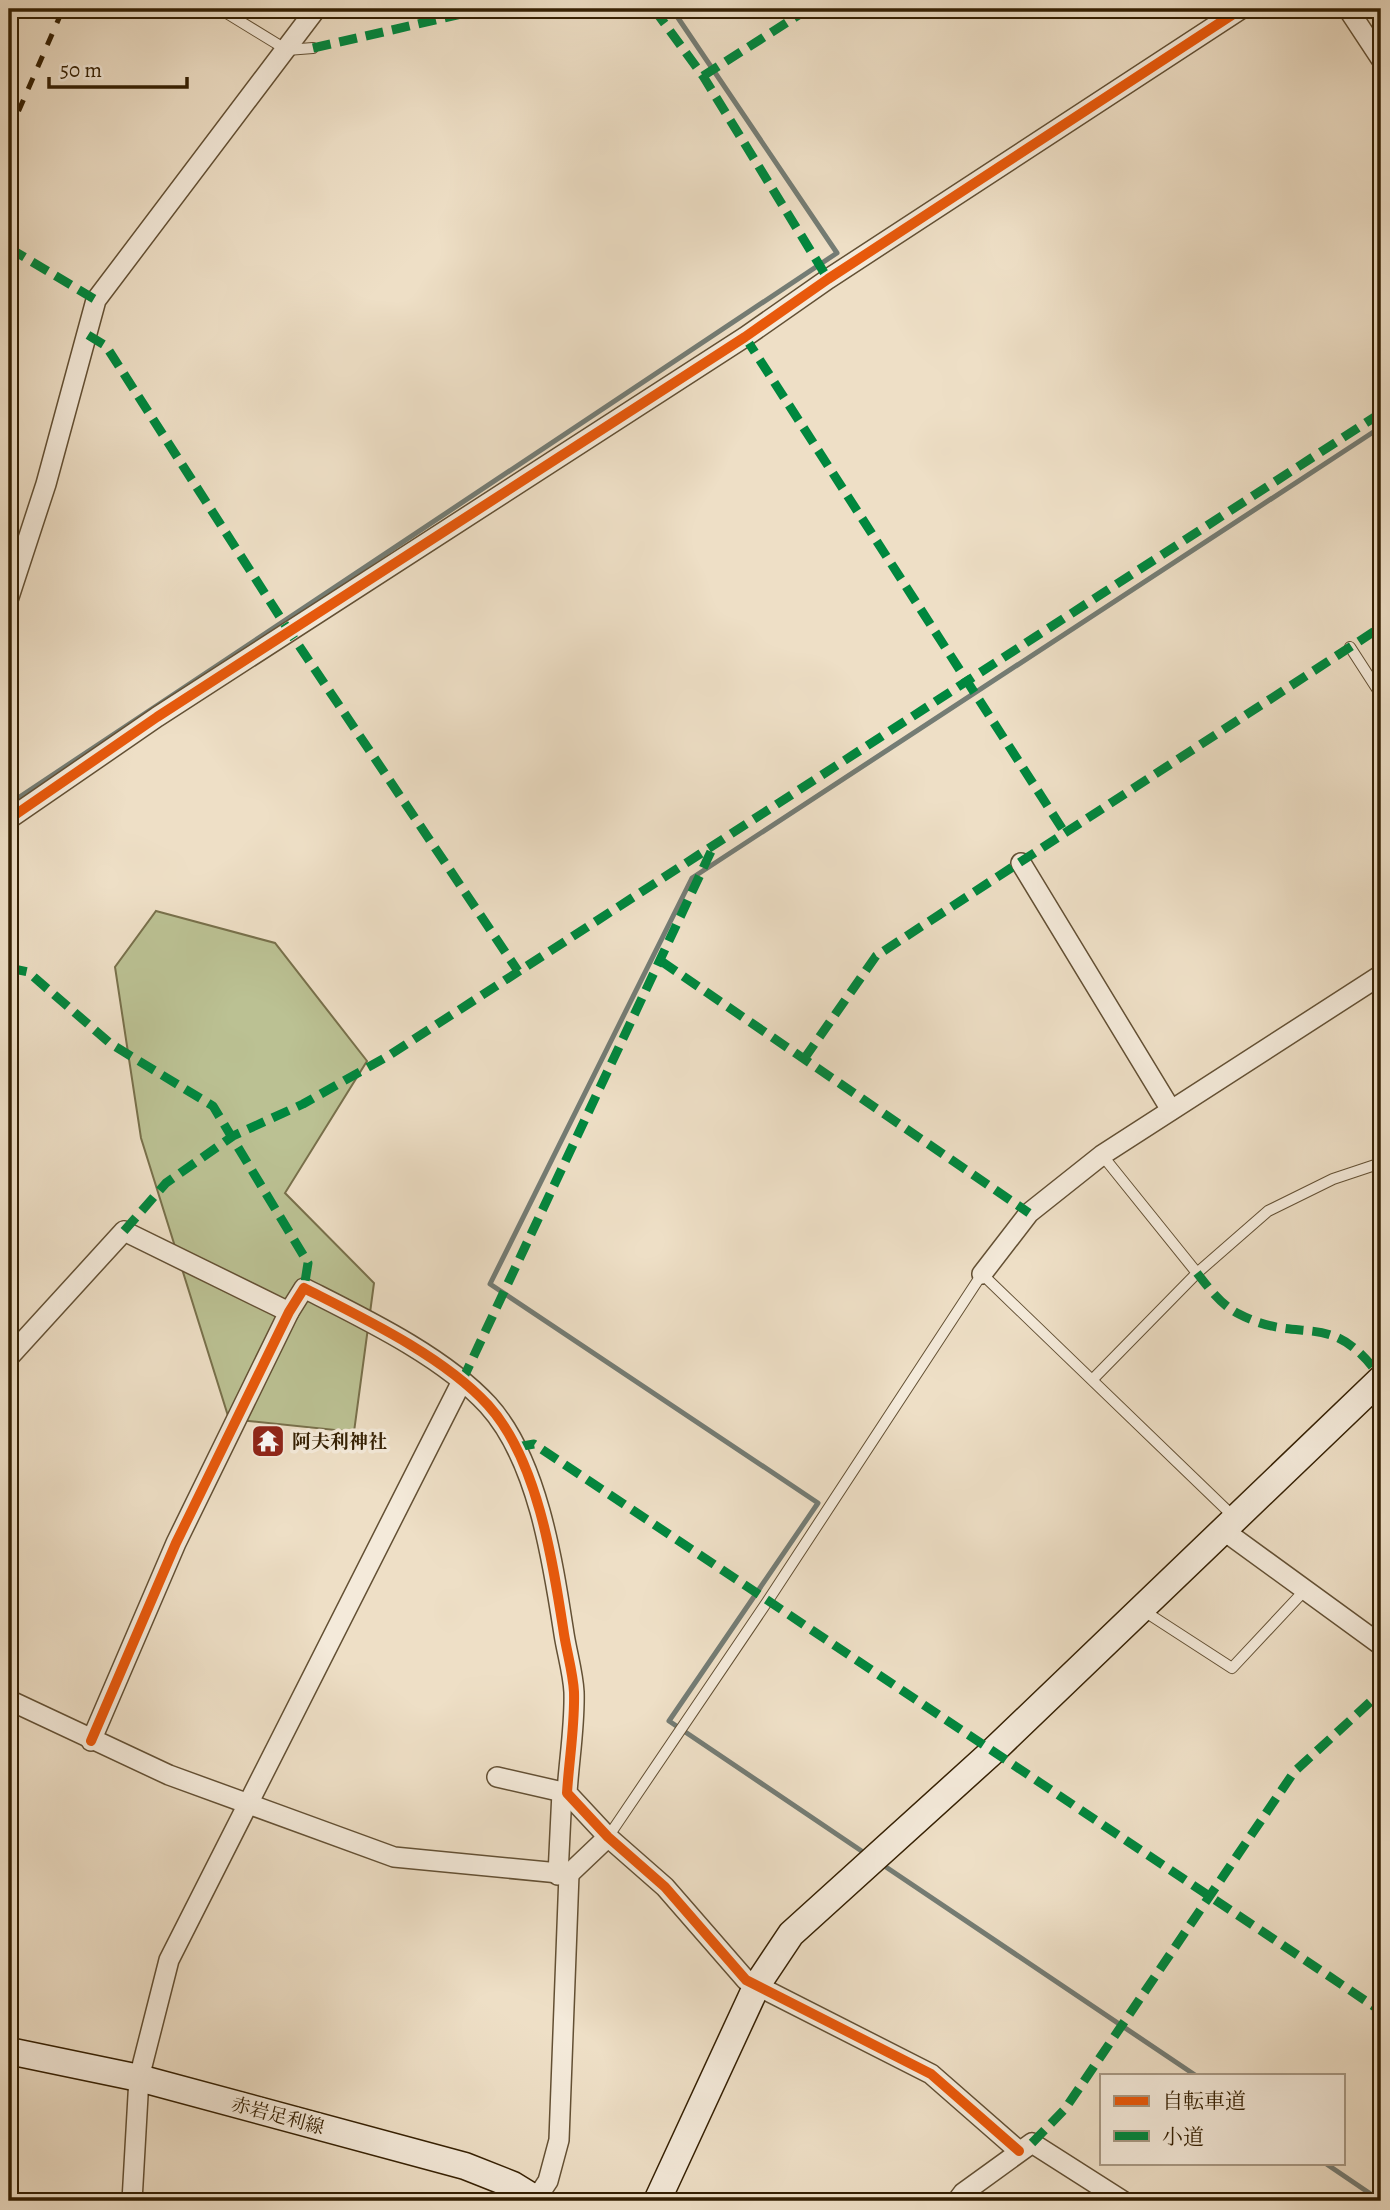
<svg xmlns="http://www.w3.org/2000/svg" width="1390" height="2210" font-family="Alegreya,'Noto Serif JP',serif">
	<style>
		.green { fill: #bbc193; stroke: #78704b; stroke-width: 2 }
		.lines { fill: none; stroke-linecap: round; stroke-linejoin: round }
		.stream { stroke: #747c74; stroke-width: 5 }
		.lane-casing { stroke: #635034; stroke-width: 12 }
		.street-casing { stroke: #635034; stroke-width: 22 }
		.secondary-casing { stroke: #352003; stroke-width: 29 }
		.lane { stroke: #f4eada; stroke-width: 10 }
		.street { stroke: #f4eada; stroke-width: 19 }
		.secondary { stroke: #f4eada; stroke-width: 26 }
		.rail { stroke: #352003; stroke-width: 5; stroke-dasharray: 12 12; stroke-linecap: butt }
		.quiet { stroke: #00873e; stroke-width: 9; stroke-dasharray: 18 9; stroke-linecap: butt }
		.cycleway-casing { stroke: #f4eada; stroke-width: 15 }
		.cycleway { stroke: #e8590c; stroke-width: 10 }
		.labels { text-anchor: middle; stroke-width: 7; stroke-linejoin: round; paint-order: stroke }
		.poi-label { font-size: 19px; font-weight: bold; fill: #352003; stroke: #f4eada; text-anchor: start }
		.street-label { font-size: 19px; fill: #352003; stroke: #f4eada }
	</style>
	<rect width="100%" height="100%" fill="#eedfc6"/>
	<filter id="stains"><feTurbulence type="fractalNoise" baseFrequency=".00286" numOctaves="4"/><feColorMatrix values="0 0 0 0 .2 0 0 0 0 .09 0 0 0 0 .02 0 0 0 .5 -.17"/></filter>
	<radialGradient id="worn" r=".72"><stop offset=".6" stop-color="#630" stop-opacity="0"/><stop offset="1" stop-color="#630" stop-opacity=".3"/></radialGradient>
	<!-- green -->
	<polygon class="green" points="156,911 275,943 367,1061 285,1193 374,1283 354,1432 229,1419 141,1138 115,967"/>
	<g class="lines">
		<!-- stream -->
		<g class="stream">
			<polyline points="9,804 837,253 672,9"/>
			<polyline points="866,1854 669,1721 818,1503 490,1284 692,878 1381,427"/>
			<polyline points="880,1863 1195,2075"/>
			<polyline points="1325,2163 1381,2201"/>
		</g>
		<!-- lane casing -->
		<g class="lane-casing">
			<g id="lane">
				<polyline points="220,9 287,50 313,48"/>
				<polyline points="1350,647 1381,695"/>
				<polyline points="1102,1155 1197,1273 1268,1211 1333,1179 1381,1163"/>
				<polyline points="1093,1379 1197,1273"/>
				<polyline points="1144,1611 1232,1668 1305,1590"/>
				<polyline points="608,1837 767,1602 982,1274 1234,1517"/>
			</g>
		</g>
		<!-- street casing -->
		<g class="street-casing">
			<g id="street">
				<polyline points="1348,9 1381,59"/>
				<polyline points="9,597 46,484 96,300 316,9"/>
				<polyline points="9,819 157,717 745,337 828,279 1241,9"/>
				<polyline points="1021,863 1171,1110"/>
				<polyline points="982,1274 1029,1213 1102,1155 1381,975"/>
				<polyline points="9,1357 124,1231 289,1312"/>
				<polyline points="1223,1530 1381,1645"/>
				<polyline points="9,1700 169,1775 394,1857 569,1874 608,1837"/>
				<path d="M91 1741 176 1543 289 1312 304 1288C363 1318 443 1356 488 1405 538 1460 553 1563 564 1634 567 1653 573 1673 574 1692 575 1725 569 1760 567 1793L608 1837 665 1887 746 1980 931 2074 1019 2151"/>
				<polyline points="497,1777 567,1793"/>
				<polyline points="558,1875 562,1792"/>
				<polyline points="536,2199 548,2181 559,2140 569,1874"/>
				<polyline points="132,2201 139,2078 169,1960 462,1381"/>
				<polyline points="957,2201 963,2193 1032,2143 1123,2201"/>
			</g>
		</g>
		<!-- secondary casing -->
		<g class="secondary-casing">
			<g id="secondary">
				<polyline points="9,2051 139,2078 465,2166 513,2185 539,2201"/>
				<polyline points="657,2201 757,1985 791,1934 992,1752 1381,1379"/>
			</g>
		</g>
		<!-- lane -->
		<use href="#lane" class="lane"/>
		<!-- street -->
		<use href="#street" class="street"/>
		<!-- secondary -->
		<use href="#secondary" class="secondary"/>
		<!-- rail -->
		<polyline class="rail" points="9,133 63,9"/>
		<!-- quiet -->
		<g class="quiet">
			<polyline points="654,9 703,76 828,279"/>
			<polyline points="313,48 484,9"/>
			<polyline points="703,76 808,9"/>
			<polyline points="9,248 96,300"/>
			<polyline points="88,335 106,346 289,631 518,971"/>
			<polyline points="745,337 1065,833"/>
			<polyline points="661,961 1029,1213"/>
			<polyline points="9,968 28,972 111,1044 213,1106 308,1263 304,1288"/>
			<polyline points="804,1059 876,956 1381,627"/>
			<polyline points="124,1231 166,1183 233,1136 303,1104 388,1056 1381,413"/>
			<path d="M1197 1273C1209 1288 1221 1305 1239 1314 1302 1347 1330 1306 1381 1378"/>
			<polyline points="462,1381 714,845"/>
			<polyline points="517,1447 534,1444 1381,2011"/>
			<polyline points="1032,2143 1065,2109 1294,1772 1381,1692"/>
		</g>
		<!-- cycleway casing -->
		<g class="cycleway-casing">
			<g id="cycleway">
				<polyline points="9,819 157,717 745,337 828,279 1241,9"/>
				<path d="M91 1741 176 1543 289 1312 304 1288C363 1318 443 1356 488 1405 538 1460 553 1563 564 1634 567 1653 573 1673 574 1692 575 1725 569 1760 567 1793L608 1837 665 1887 746 1980 931 2074 1019 2151"/>
			</g>
		</g>
		<!-- cycleway -->
		<use href="#cycleway" class="cycleway"/>
	</g>
	<!-- icons -->
	<defs>
		<g id="temple-square" transform="scale(1.75)"><rect x="-9" y="-9" width="18" height="18" rx="4" fill="#8f2418" stroke="#f4eada"/><path d="M0-6L5-2H3V0L6.5 2.5H4V6H1.5V3h-3V6H-4V2.5H-6.5L-3 0V-2H-5Z" fill="#fff"/></g>
	</defs>
	<g fill-rule="evenodd">
		<use href="#temple-square" x="268" y="1441"/>
	</g>
	<g class="labels">
		<!-- poi labels -->
		<g class="poi-label">
			<text x="292" y="1448">阿夫利神社</text>
		</g>
		<!-- street labels -->
		<g class="street-label">
			<text transform="translate(278 2115) rotate(15)" y="7">赤岩足利線</text>
		</g>
	</g>
	<!-- margin -->
	<rect width="1390" height="2210" fill="none" stroke="#eedfc6" stroke-width="35"/>
	<rect x="10" y="10" width="1369" height="2189" fill="none" stroke="#352003" stroke-width="3.5"/>
	<rect x="18" y="18" width="1355" height="2175" fill="none" stroke="#352003" stroke-width="2"/>
	<!-- legend -->
	<rect x="1100" y="2074" width="245" height="91" fill="#f4eada" stroke="#a89984" stroke-width="2"/>
	<rect x="1114" y="2096" width="35" height="10" fill="#e8590c" stroke="#a89984" stroke-width="2"/>
	<text x="1162" y="2108" font-size="21" fill="#352003">自転車道</text>
	<rect x="1114" y="2131" width="35" height="10" fill="#00873e" stroke="#a89984" stroke-width="2"/>
	<text x="1162" y="2144" font-size="21" fill="#352003">小道</text>
	<!-- scale -->
	<path d="M49 77v10h138v-10" fill="none" stroke="#352003" stroke-width="3.5"/>
	<text x="60" y="77" font-size="21" fill="#352003" stroke="#f4eada" stroke-width="5" paint-order="stroke">50 m</text>
	<rect width="100%" height="100%" filter="url(#stains)"/>
	<rect width="100%" height="100%" fill="url(#worn)"/>
</svg>
